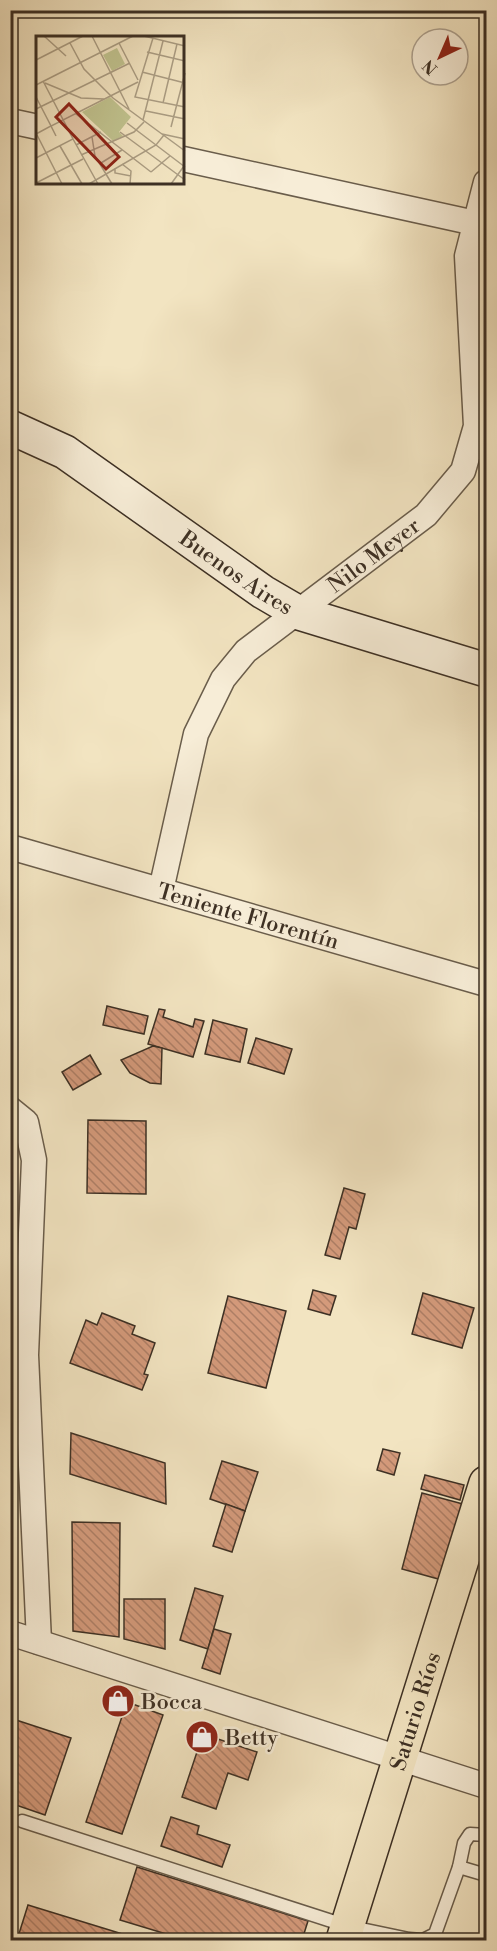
<svg xmlns="http://www.w3.org/2000/svg" width="497" height="1951" font-family="'Libre Bodoni',serif">
	<style>
		.building { fill: url(#building-back-hatch); stroke: #3d3024; stroke-width: 1.5 }
		.lines { fill: none; stroke-linecap: round; stroke-linejoin: round }
		.lane-casing { stroke: #6a5d4b; stroke-width: 15 }
		.street-casing { stroke: #6a5d4b; stroke-width: 27 }
		.secondary-casing { stroke: #3d3024; stroke-width: 36 }
		.primary-casing { stroke: #3d3024; stroke-width: 36 }
		.lane { stroke: #f7edd7; stroke-width: 12 }
		.street { stroke: #f7edd7; stroke-width: 24 }
		.secondary { stroke: #f7edd7; stroke-width: 33 }
		.primary { stroke: #f2e4c1; stroke-width: 33 }
		.labels { text-anchor: middle; stroke-width: 5; stroke-linejoin: round; paint-order: stroke }
		.street-label { font-size: 22px; fill: #3d3024; stroke: #f7edd7 }
		.poi-label { font-size: 22px; fill: #3d3024; stroke: #f7edd7; text-anchor: start }
		.inset-road { fill: none; stroke: #aa9c82; stroke-width: 1.5 }
		.view { fill: #8f2418; fill-opacity: 0.15; stroke: #8f2418; stroke-width: 3 }
		.inset-edge { fill: none; stroke: #3d3024; stroke-width: 3 }
	</style>
	<defs>
		<pattern id="building-back-hatch" width="6" height="6" patternUnits="userSpaceOnUse" patternTransform="scale(1.5)"><rect width="6" height="6" fill="#d49a7b"/><path d="M-1 5l2 2M0 0l6 6M5-1l2 2" fill="none" stroke="#ad7e65"/></pattern>
	</defs>
	<rect width="100%" height="100%" fill="#f2e4c1"/>
	<filter id="stains"><feTurbulence type="fractalNoise" baseFrequency=".00333" numOctaves="4"/><feColorMatrix values="0 0 0 0 .2 0 0 0 0 .09 0 0 0 0 .02 0 0 0 .5 -.17"/></filter>
	<radialGradient id="worn" r=".72"><stop offset=".6" stop-color="#630" stop-opacity="0"/><stop offset="1" stop-color="#630" stop-opacity=".3"/></radialGradient>
	<!-- building -->
	<g class="building">
		<polygon points="107,1006 148,1016 144,1034 103,1025"/>
		<polygon points="159,1009 165,1010 163,1017 193,1027 195,1019 204,1021 193,1057 148,1044"/>
		<polygon points="213,1020 247,1029 240,1062 205,1054"/>
		<polygon points="256,1038 292,1049 284,1074 248,1063"/>
		<polygon points="153,1046 162,1048 161,1084 150,1083 130,1073 121,1060"/>
		<polygon points="90,1055 101,1074 73,1090 62,1072"/>
		<polygon points="88,1120 146,1121 146,1194 87,1193"/>
		<polygon points="344,1188 365,1194 356,1229 349,1227 340,1259 325,1255"/>
		<polygon points="313,1290 336,1296 330,1315 308,1309"/>
		<polygon points="423,1293 474,1308 462,1348 412,1334"/>
		<polygon points="228,1296 286,1311 266,1388 208,1373"/>
		<polygon points="102,1313 135,1326 132,1334 155,1343 144,1374 148,1375 142,1390 70,1363 86,1320 97,1325"/>
		<polygon points="71,1433 165,1463 166,1504 70,1474"/>
		<polygon points="383,1449 400,1453 394,1475 377,1470"/>
		<polygon points="222,1461 258,1472 245,1511 210,1499"/>
		<polygon points="425,1475 464,1485 460,1500 421,1489"/>
		<polygon points="422,1493 463,1504 442,1580 402,1569"/>
		<polygon points="226,1504 245,1511 232,1552 213,1546"/>
		<polygon points="72,1522 120,1523 119,1637 73,1631"/>
		<polygon points="195,1588 223,1596 208,1649 180,1640"/>
		<polygon points="124,1599 165,1599 165,1649 124,1639"/>
		<polygon points="214,1629 231,1634 220,1674 202,1668"/>
		<polygon points="127,1702 163,1715 122,1834 86,1822"/>
		<polygon points="10,1718 71,1738 45,1815 10,1803"/>
		<polygon points="203,1734 257,1752 248,1780 228,1773 216,1809 182,1797"/>
		<polygon points="171,1817 199,1826 197,1834 230,1845 222,1867 161,1846"/>
		<polygon points="137,1867 308,1921 302,1940 186,1940 120,1920"/>
		<polygon points="28,1905 142,1940 17,1940"/>
	</g>
	<g class="lines">
		<!-- lane casing -->
		<g class="lane-casing">
			<g id="lane">
				<polyline points="22,1821 347,1926 409,1939 423,1940 435,1934 459,1867 464,1843 470,1834 486,1835"/>
				<polyline points="459,1867 486,1875"/>
			</g>
		</g>
		<!-- street casing -->
		<g class="street-casing">
			<g id="street">
				<polyline points="10,121 38,127"/>
				<polyline points="183,159 475,223"/>
				<path id="s1" d="M10 847 486 984"/>
				<path id="s2" d="M161 890 196 734 223 679 246 651 426 515 463 471 476 426 467 256 486 182"/>
				<polyline points="10,1109 26,1122 34,1160 26,1355 39,1642"/>
				<polyline points="10,1633 486,1786"/>
			</g>
		</g>
		<!-- secondary casing -->
		<g class="secondary-casing">
			<g id="secondary">
				<path id="s3" d="M10 427 65 452 263 592 299 613 486 670"/>
			</g>
		</g>
		<!-- primary casing -->
		<g class="primary-casing">
			<g id="primary">
				<path id="s4" d="M343 1940 486 1483"/>
			</g>
		</g>
		<!-- lane -->
		<use href="#lane" class="lane"/>
		<!-- street -->
		<use href="#street" class="street"/>
		<!-- secondary -->
		<use href="#secondary" class="secondary"/>
		<!-- primary -->
		<use href="#primary" class="primary"/>
	</g>
	<!-- icons -->
	<defs>
		<g id="shop-disc" transform="scale(1.725)"><circle r="9.5" fill="#8f2418" stroke="#f7edd7"/><path d="M-5-2.5h2.3a2.7 3.5 0 0 1 5.4 0H5L5.5 6h-11ZM-1.5-2.5h3a1.5 2.3 0 0 0-3 0Z" fill="#fff"/></g>
	</defs>
	<g fill-rule="evenodd">
		<use href="#shop-disc" x="118" y="1701"/>
		<use href="#shop-disc" x="202" y="1737"/>
	</g>
	<g class="labels">
		<!-- street labels -->
		<g class="street-label">
			<text dy="8" stroke="none"><textPath href="#s2" startOffset="417">Nilo Meyer</textPath></text>
			<text dy="8" stroke="none"><textPath href="#s3" startOffset="270">Buenos Aires</textPath></text>
			<text dy="8" stroke="none"><textPath href="#s1" startOffset="248">Teniente Florentín</textPath></text>
			<text dy="8" stroke="none"><textPath href="#s4" startOffset="240">Saturio Ríos</textPath></text>
		</g>
		<!-- poi labels -->
		<g class="poi-label">
			<text x="141" y="1709">Bocca</text>
			<text x="225" y="1745">Betty</text>
		</g>
	</g>
	<!-- overview -->
	<g transform="translate(36 36)">
		<rect width="148" height="148" fill="#f2e4c1"/>
		<path d="M74 61 95 81 83 96 87 100 77 105 46 76Z" fill="#c0c28e"/>
		<path d="M81 12 89 28 76 35 67 19Z" fill="#c0c28e"/>
		<path class="inset-road" d="M8 0 30 20M56 0 93 73M108 0 149 10M117 2 99 61 149 71M34 7 48 33 77 62 149 115M83 7 102 44M111 16 149 25M0 24 47 0M106 36 149 47M9 47 45 62 68 63M0 49 97 0M0 61 15 90 0 98M127 67 141 8M0 73 94 27M110 75 149 83M40 78 115 136M107 84 127 5M91 87 149 131M135 91 149 37M84 96 149 144M0 97 26 148M126 98 149 103M20 100 15 90 102 46M56 101 59 120 76 148M37 103 62 148M40 109 65 96M24 110 46 148M45 119 98 96 108 86M0 122 37 103 7 45M65 127 86 114M86 128 95 135 94 148M79 132V137L95 140M115 136 134 120M0 147 47 123M53 148 120 109 128 99M135 148 148 130"/>
		<path class="view" d="M33 68 83 121 70 133 20 81Z"/>
		<rect width="148" height="148" class="inset-edge"/>
	</g>
	<!-- margin -->
	<rect width="497" height="1951" fill="none" stroke="#f2e4c1" stroke-width="36"/>
	<rect x="12" y="12" width="473" height="1927" fill="none" stroke="#3d3024" stroke-width="3"/>
	<rect x="18" y="18" width="461" height="1915" fill="none" stroke="#3d3024" stroke-width="1.5"/>
	<!-- north arrow -->
	<g transform="translate(440 57) rotate(224)"><circle r="28" fill="#f7edd7" stroke="#ada18f" stroke-width="1.5"/>
	<path d="M0-4.5L10 22L0 15L-10 22Z" fill="#8f2418"/>
	<text y="-9" font-size="16" font-weight="bold" text-anchor="middle" fill="#3d3024">N</text>
	</g>
	<rect width="100%" height="100%" filter="url(#stains)"/>
	<rect width="100%" height="100%" fill="url(#worn)"/>
</svg>
